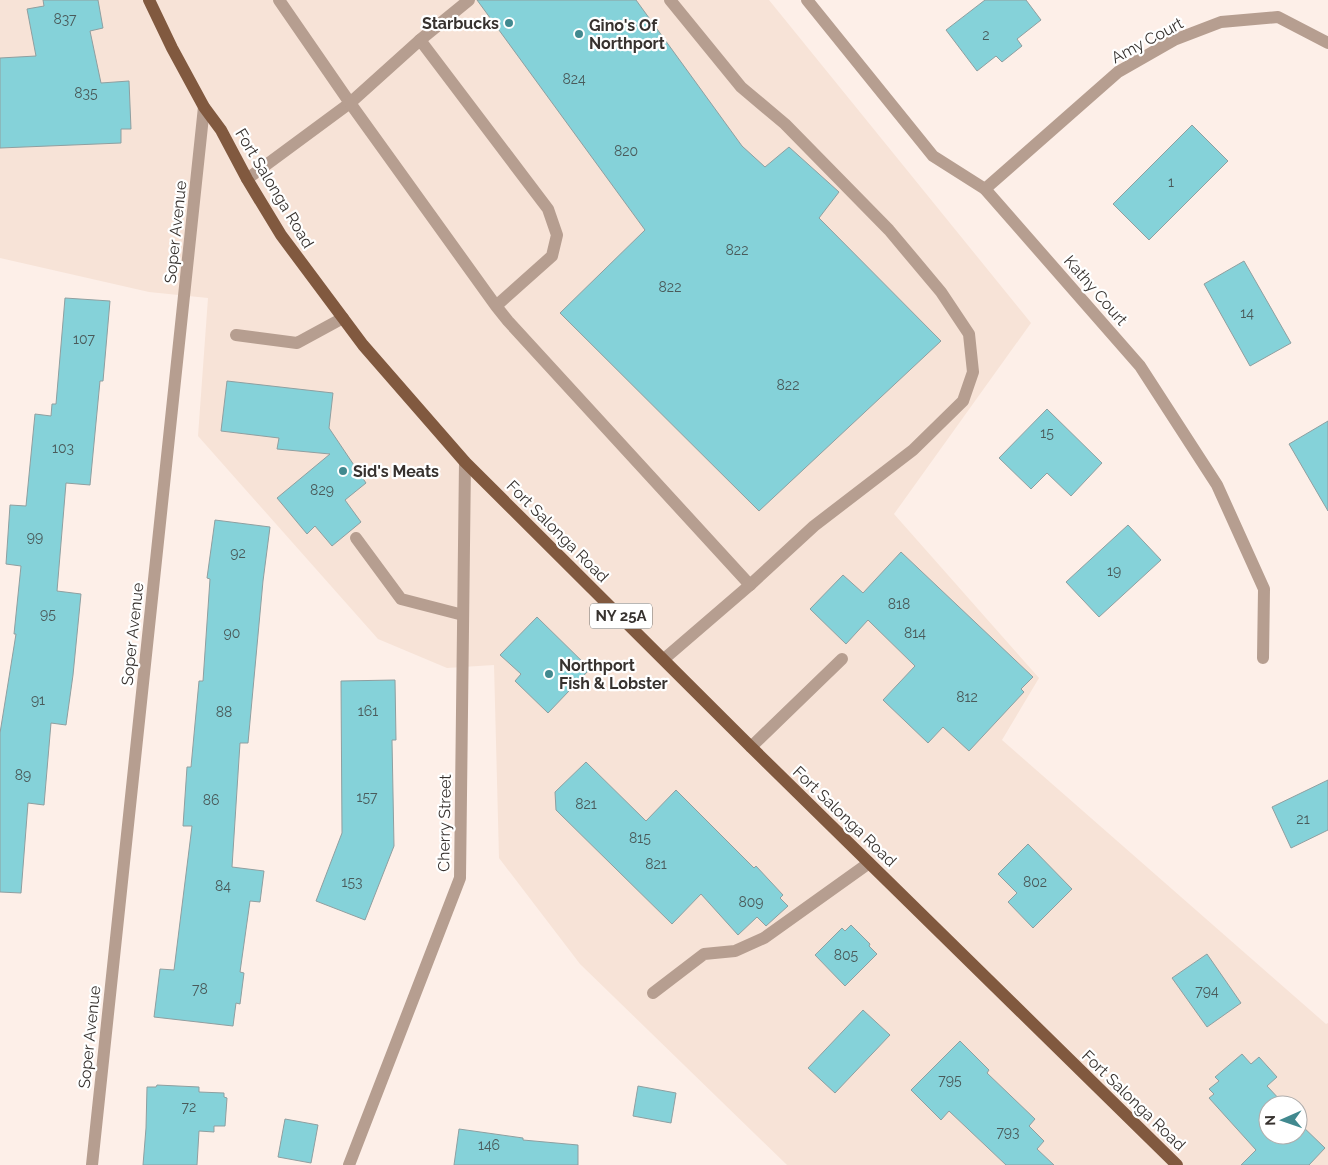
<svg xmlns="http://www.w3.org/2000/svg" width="1328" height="1165" font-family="Raleway,sans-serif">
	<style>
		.built { fill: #f7e3d7; fill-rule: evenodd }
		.building { fill: #85d2d9; stroke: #8f9fa0 }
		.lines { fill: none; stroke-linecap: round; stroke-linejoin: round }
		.lane { stroke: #b69e90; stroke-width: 12 }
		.street { stroke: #b69e90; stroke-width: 12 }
		.primary { stroke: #81593f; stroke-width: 12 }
		.poi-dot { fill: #41898f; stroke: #fff; stroke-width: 2 }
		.labels { text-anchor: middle; stroke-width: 4.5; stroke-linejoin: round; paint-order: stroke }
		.number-label { font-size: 14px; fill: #4a5a5a }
		.shield { fill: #fff; stroke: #73706d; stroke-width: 1 }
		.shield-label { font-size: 15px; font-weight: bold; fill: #37322f }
		.poi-label { font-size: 16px; font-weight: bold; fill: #37322f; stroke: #fff; text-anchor: start }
		.street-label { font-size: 16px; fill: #37322f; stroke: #fff }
	</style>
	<rect width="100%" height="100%" fill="#fdefe8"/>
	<!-- built -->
	<path class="built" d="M0 0H769L1031 323 894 514 1039 678 1002 740 1326 1024 1328 1023V1165H787L580 964 499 858 494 665 447 668 378 639 198 436 208 298 149 292 0 258ZM1268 1105H1298V1135H1268Z"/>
	<!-- building -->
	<g class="building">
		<polygon points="43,0 98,0 103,28 90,31 101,83 129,81 131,129 121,129 121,143 0,148 0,58 36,56 27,9 44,6"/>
		<polygon points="477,0 636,0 742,146 765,167 789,147 839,192 819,218 941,341 759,511 560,313 645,230"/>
		<polygon points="985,0 1026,0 1041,20 1017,39 1022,46 1002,62 996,56 977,71 946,30"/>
		<polygon points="1192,125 1228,161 1149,240 1113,204"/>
		<polygon points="1244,261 1291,343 1250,366 1204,284"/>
		<polygon points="65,298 110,301 103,381 100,381 90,485 66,483 57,591 81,594 73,675 66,725 51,723 44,805 28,803 21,893 0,892 0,733 16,634 14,634 21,566 6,564 10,505 26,506 35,414 51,416 52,404 56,404"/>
		<polygon points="227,381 333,393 329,428 366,483 345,500 361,522 332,546 315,526 307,534 277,498 330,454 277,449 279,438 221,431"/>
		<polygon points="1047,409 1102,463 1071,496 1047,473 1031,489 999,458"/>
		<polygon points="1328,421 1328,511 1289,444"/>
		<polygon points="215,520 270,527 263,581 248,743 240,743 232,867 264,871 260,902 250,901 240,972 244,973 240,1004 236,1003 233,1026 154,1017 160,969 174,970 192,826 183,826 187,767 191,767 199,681 203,681 210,579 207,578"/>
		<polygon points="1128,525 1161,560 1099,617 1066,582"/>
		<polygon points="901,552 1033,677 1021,689 1024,692 969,751 943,727 928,743 883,700 915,666 868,620 846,644 810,609 843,575 863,593"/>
		<polygon points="537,617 590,669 548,713 515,681 521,674 500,655"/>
		<polygon points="395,680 396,740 392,740 394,846 365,920 316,901 342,833 341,681"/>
		<polygon points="586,762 646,821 676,790 754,868 756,866 783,895 780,898 788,906 766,926 757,917 738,935 701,894 672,924 556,810 555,792"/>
		<polygon points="1328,780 1328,830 1291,848 1272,807"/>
		<polygon points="1028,844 1072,889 1033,928 1008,902 1017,893 998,874"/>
		<polygon points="851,925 870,944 869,946 877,954 845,986 815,955 842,928 845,931"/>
		<polygon points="1207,954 1241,1003 1207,1027 1172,978"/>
		<polygon points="863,1010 890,1035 835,1093 808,1068"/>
		<polygon points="960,1041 989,1070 987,1073 1035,1119 1029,1126 1044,1141 1037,1149 1054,1165 1006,1165 949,1111 941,1120 911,1090"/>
		<polygon points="1242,1054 1251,1064 1259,1057 1277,1077 1267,1086 1282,1102 1281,1105 1268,1105 1268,1135 1298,1135 1298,1122 1325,1148 1309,1165 1241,1165 1256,1150 1209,1098 1214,1094 1209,1089 1219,1081 1215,1077"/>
		<polygon points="157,1085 199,1087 199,1092 224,1093 224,1097 227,1098 225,1126 214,1126 214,1132 199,1131 197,1165 143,1165 146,1128 147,1087 156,1087"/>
		<polygon points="638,1086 676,1093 671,1123 633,1116"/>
		<polygon points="285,1119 318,1125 311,1163 278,1157"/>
		<polygon points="459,1129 523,1138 523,1140 578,1145 578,1165 454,1165"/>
	</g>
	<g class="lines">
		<!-- lane -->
		<g class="lane">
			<polyline points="670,0 741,87 785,124 889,230 941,292 969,334 973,372 963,401 913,450 814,526 750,585"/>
			<polyline points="420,40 469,0"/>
			<polyline points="247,179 350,103 279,0"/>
			<polyline points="496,306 552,256 557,235 548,209 420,40 350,103 496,306 508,321 750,585 664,659"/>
			<polyline points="236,335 297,343 343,318"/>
			<polyline points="356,538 401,599 463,615"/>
			<polyline points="751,747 842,659"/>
			<polyline points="653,993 704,954 735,951 764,938 869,863"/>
		</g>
		<!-- street -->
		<g class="street">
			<polyline points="807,0 933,156 985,189 1140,366 1217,485 1264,589 1263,658"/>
			<polyline points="985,189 1118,72 1174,40 1221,22 1278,17 1328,43"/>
			<polyline points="92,1165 204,107"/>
			<polyline points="349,1165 460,878 465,462"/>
		</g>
		<!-- primary -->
		<polyline class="primary" points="149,0 172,48 204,107 221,130 247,179 281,235 363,345 465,462 751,747 1177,1165"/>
	</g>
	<!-- markers -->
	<g class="poi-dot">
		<circle cx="509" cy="23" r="5"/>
		<circle cx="579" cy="34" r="5"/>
		<circle cx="343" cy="471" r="5"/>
		<circle cx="549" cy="674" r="5"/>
	</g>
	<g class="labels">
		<!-- number labels -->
		<g class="number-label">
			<text x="65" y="24">837</text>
			<text x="986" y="40">2</text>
			<text x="574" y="84">824</text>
			<text x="86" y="98">835</text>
			<text x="626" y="156">820</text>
			<text x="1171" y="187">1</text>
			<text x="737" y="255">822</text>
			<text x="670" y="292">822</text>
			<text x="1247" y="318">14</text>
			<text x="84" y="344">107</text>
			<text x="788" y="390">822</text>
			<text x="1047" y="438">15</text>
			<text x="63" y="453">103</text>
			<text x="322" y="495">829</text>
			<text x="35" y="542">99</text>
			<text x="238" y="558">92</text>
			<text x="1114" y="576">19</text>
			<text x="899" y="609">818</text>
			<text x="48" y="619">95</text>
			<text x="232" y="638">90</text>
			<text x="915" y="638">814</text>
			<text x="967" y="702">812</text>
			<text x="38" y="705">91</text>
			<text x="368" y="716">161</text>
			<text x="224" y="717">88</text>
			<text x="23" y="780">89</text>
			<text x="367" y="802">157</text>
			<text x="211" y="805">86</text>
			<text x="586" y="809">821</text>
			<text x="1303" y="824">21</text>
			<text x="640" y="843">815</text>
			<text x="656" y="869">821</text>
			<text x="352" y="887">153</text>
			<text x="1035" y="887">802</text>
			<text x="223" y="891">84</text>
			<text x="751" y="907">809</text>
			<text x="846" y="960">805</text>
			<text x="200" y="994">78</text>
			<text x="1207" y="996">794</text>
			<text x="950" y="1085">795</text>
			<text x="189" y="1112">72</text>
			<text x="1008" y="1137">793</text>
			<text x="489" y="1150">146</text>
		</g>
		<!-- shield labels -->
		<rect class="shield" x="590" y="603.5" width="62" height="25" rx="4"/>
		<g class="shield-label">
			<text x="621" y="621">NY 25A</text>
		</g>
		<!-- poi labels -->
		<g class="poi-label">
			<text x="499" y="29" text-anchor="end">Starbucks</text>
			<text x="589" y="31">Gino's Of<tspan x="589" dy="18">Northport</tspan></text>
			<text x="353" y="477">Sid's Meats</text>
			<text x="559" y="671">Northport<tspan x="559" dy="18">Fish &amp; Lobster</tspan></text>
		</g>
		<!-- street labels -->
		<g class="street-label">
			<text transform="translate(1147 40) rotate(-28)" y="6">Amy Court</text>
			<text transform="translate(275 188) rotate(59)" y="6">Fort Salonga Road</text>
			<text transform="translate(175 232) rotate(-84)" y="6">Soper Avenue</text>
			<text transform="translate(1096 290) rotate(49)" y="6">Kathy Court</text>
			<text transform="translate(558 531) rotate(45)" y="6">Fort Salonga Road</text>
			<text transform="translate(132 634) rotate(-84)" y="6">Soper Avenue</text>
			<text transform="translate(845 816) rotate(44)" y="6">Fort Salonga Road</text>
			<text transform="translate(444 823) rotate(-89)" y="6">Cherry Street</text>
			<text transform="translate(89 1037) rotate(-84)" y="6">Soper Avenue</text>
			<text transform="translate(1134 1100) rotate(44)" y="6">Fort Salonga Road</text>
		</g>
	</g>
	<!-- north arrow -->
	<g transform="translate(1283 1120) rotate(268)"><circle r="24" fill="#ffffff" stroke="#afadac"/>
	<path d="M0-4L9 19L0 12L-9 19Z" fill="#41898f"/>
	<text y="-8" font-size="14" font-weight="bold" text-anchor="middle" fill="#37322f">N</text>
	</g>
</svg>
